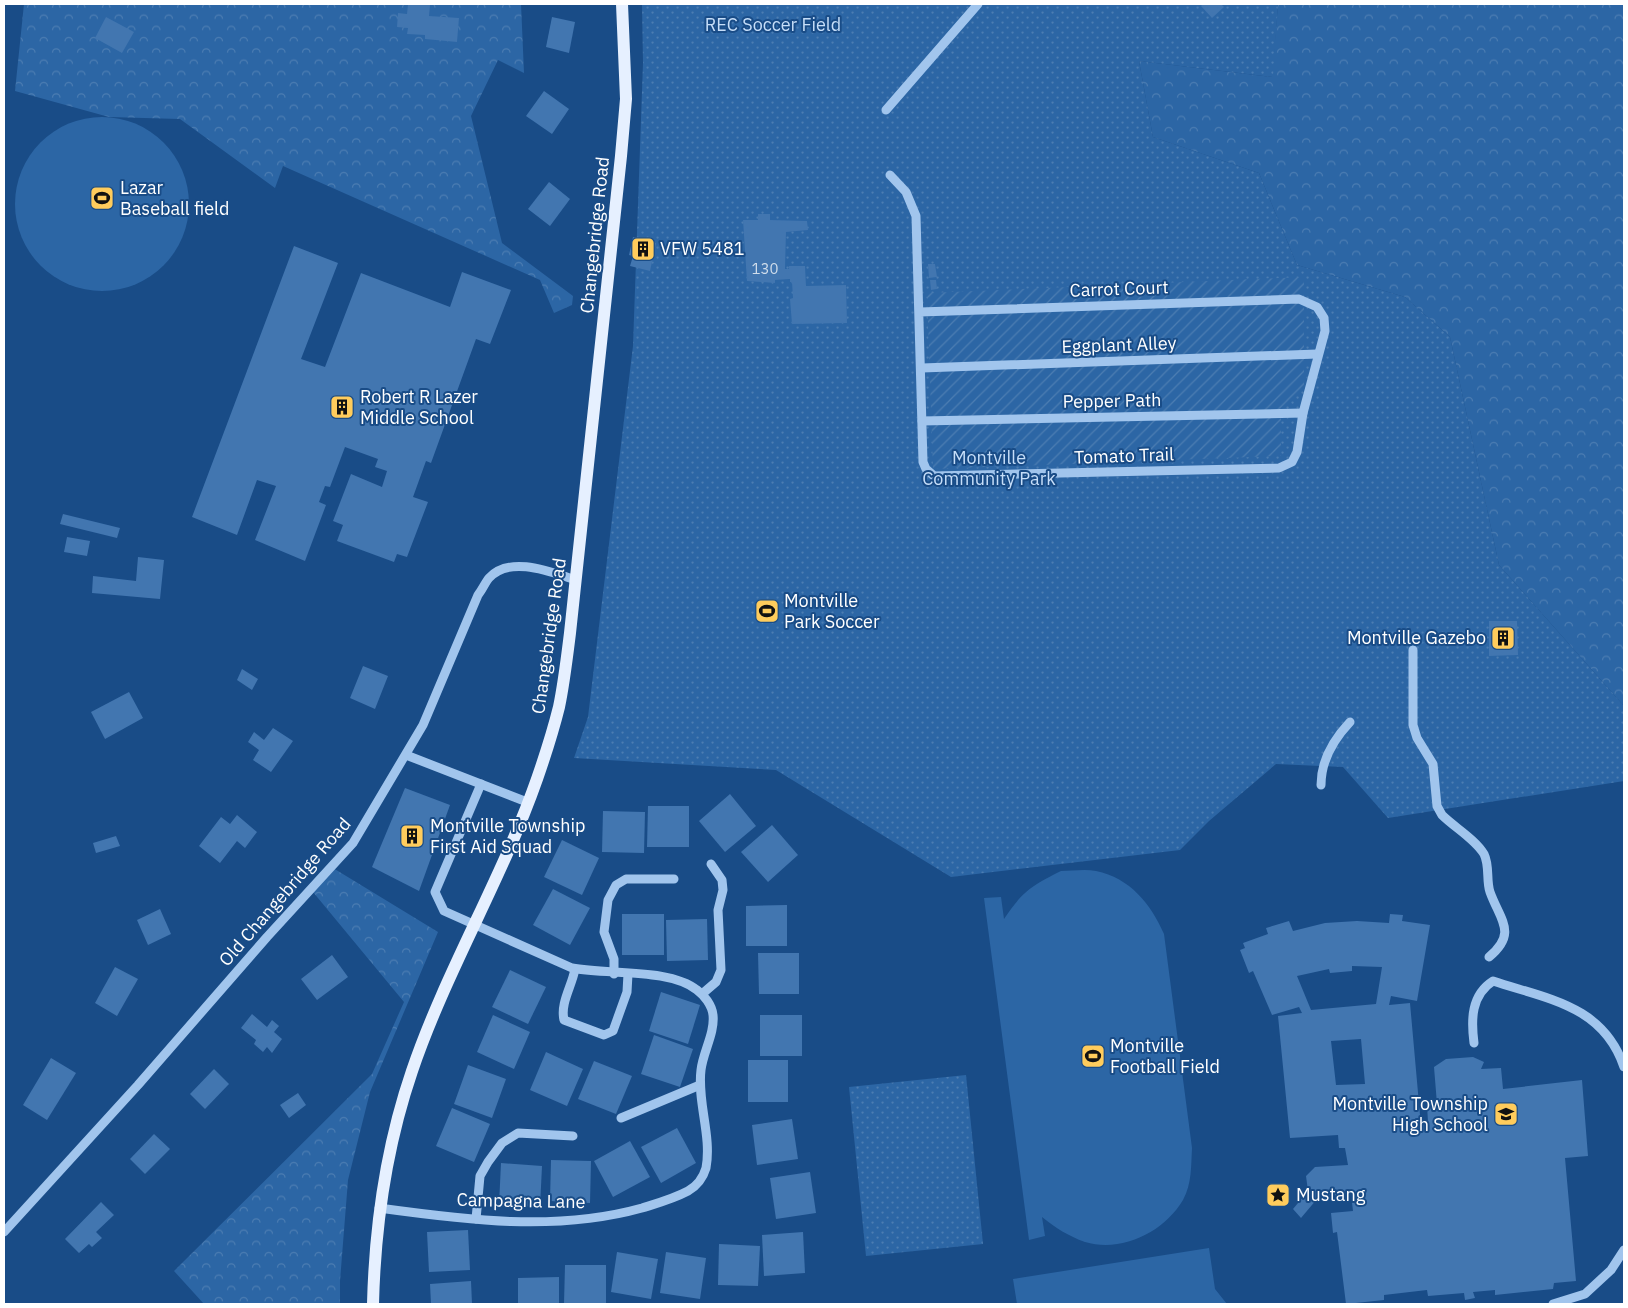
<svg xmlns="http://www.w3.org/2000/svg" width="1628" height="1308" font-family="'IBM Plex Sans',sans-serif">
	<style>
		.grass { fill: #2c66a5 }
		.forest { fill: url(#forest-crowns) }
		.park { fill: url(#park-dots) }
		.garden { fill: url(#garden-furrows) }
		.building { fill: #4276b0; fill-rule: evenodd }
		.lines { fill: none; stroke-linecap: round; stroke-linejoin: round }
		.minor { stroke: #a1c5ed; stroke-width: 9 }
		.major { stroke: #e6f0ff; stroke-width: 12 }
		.labels { text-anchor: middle; stroke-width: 4; stroke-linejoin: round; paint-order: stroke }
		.number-label { font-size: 15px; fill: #d0ddeb }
		.park-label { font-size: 18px; fill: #c6def9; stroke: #194c87 }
		.poi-label { font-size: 18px; fill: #fff; stroke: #194c87; text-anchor: start }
		.street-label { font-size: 18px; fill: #fff; stroke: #194c87 }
	</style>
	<defs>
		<pattern id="forest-crowns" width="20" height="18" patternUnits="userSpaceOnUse" patternTransform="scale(1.25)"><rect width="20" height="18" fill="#2c66a5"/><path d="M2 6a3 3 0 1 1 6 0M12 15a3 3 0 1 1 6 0" fill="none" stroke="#4c7db2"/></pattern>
		<pattern id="park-dots" width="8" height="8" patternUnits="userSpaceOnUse" patternTransform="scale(1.25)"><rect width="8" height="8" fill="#2c66a5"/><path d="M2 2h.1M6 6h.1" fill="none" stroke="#4c7db2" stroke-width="1.8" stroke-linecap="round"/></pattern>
		<pattern id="garden-furrows" width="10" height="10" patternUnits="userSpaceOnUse" patternTransform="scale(1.25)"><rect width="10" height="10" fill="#2c66a5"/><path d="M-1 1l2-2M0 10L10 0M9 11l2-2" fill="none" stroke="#4c7db2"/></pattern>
	</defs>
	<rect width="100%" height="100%" fill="#194c87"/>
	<!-- grass -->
	<g class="grass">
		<circle cx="102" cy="204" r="87"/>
		<path d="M1061 871C1072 871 1085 869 1096 871 1130 878 1151 904 1164 934L1192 1148C1191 1165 1192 1184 1183 1200 1164 1232 1122 1253 1085 1242 1068 1236 1056 1228 1042 1217L1045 1236 1029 1240 984 898 1001 897 1004 919C1023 891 1031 886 1061 871Z"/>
		<polygon points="1209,1248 1215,1289 1227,1304 1017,1304 1013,1279"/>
	</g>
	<!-- forest -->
	<g class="forest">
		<polygon points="24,4 521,4 524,73 498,60 471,116 502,243 573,296 572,305 554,313 540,280 283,166 275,188 180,119 109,117 15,91"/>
		<polygon points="1278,4 1624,4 1624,706 1499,565 1450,337 1405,297 1297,265 1259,173 1153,137 1139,61 1272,77"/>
		<polygon points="333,868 438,932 370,1092 348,1180 340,1281 340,1304 204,1304 174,1271 372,1074 404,1002 313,892"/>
	</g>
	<!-- park -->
	<g class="park">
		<polygon points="642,4 1278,4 1273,77 1139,61 1153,137 1259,173 1297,265 1405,297 1450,337 1499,565 1624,706 1624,781 1388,818 1343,767 1276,764 1209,821 1180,850 951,877 776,770 574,758 588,717 633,346 643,63"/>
		<polygon points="966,1075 983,1244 866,1256 849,1087"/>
	</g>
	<!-- garden -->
	<polygon class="garden" points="1304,277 1304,388 1281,408 1281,456 933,469 927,293"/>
	<!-- building -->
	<g class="building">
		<polygon points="408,4 430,5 429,16 459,18 457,42 425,39 425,35 407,34 408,28 397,27 398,13 407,14"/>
		<polygon points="1203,4 1221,4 1224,7 1212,18 1201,6"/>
		<polygon points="106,17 134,32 122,53 95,38"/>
		<polygon points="552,17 575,22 569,53 546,47"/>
		<polygon points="544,91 569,109 552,134 526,116"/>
		<polygon points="549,182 570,199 550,226 528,209"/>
		<polygon points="758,214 770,214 770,220 807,221 808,230 786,232 785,269 789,269 789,266 805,266 806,286 846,285 847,323 792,324 790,299 793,298 792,282 790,282 790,279 775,280 775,283 747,281 743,220 758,220"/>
		<polygon points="633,237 656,243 650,271 630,266 633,256 629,255"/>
		<polygon points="294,246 338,263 301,359 325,367 361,273 450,307 462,272 511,290 490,344 476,339 431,463 426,461 413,497 428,502 407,557 397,554 394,562 337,541 343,525 333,521 351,474 382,487 387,471 375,467 378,459 345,447 330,487 325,486 319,502 326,505 305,561 255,540 276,486 257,480 237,535 192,517"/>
		<polygon points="928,264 935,264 937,277 929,278"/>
		<polygon points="930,280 936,280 937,289 931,290"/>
		<polygon points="63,514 120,528 117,538 60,524"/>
		<polygon points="67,537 90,541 87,556 64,552"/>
		<polygon points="138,557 164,560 160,599 92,593 93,576 136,581"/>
		<polygon points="1489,621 1517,621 1518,655 1489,656"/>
		<polygon points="363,666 388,676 375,709 350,698"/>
		<polygon points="242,669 258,679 252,690 237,680"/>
		<polygon points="129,692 143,718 105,739 91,712"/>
		<polygon points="273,728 293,741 271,772 253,760 259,750 248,742 254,732 264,740"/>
		<polygon points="405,788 450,805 419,891 372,867"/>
		<polygon points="730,794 756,826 725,852 699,821"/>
		<polygon points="648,806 689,806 689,847 647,847"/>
		<polygon points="603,811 645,812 644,853 602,852"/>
		<polygon points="237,815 257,832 245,848 237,841 220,863 199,846 221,817 230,824"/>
		<polygon points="772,825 798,855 768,882 741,852"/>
		<polygon points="116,836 120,846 96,853 93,843"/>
		<polygon points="562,840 599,858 582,895 544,877"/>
		<polygon points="553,889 590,908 570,945 533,925"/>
		<polygon points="787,905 787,946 746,946 746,906"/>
		<polygon points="160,909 171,934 148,945 137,920"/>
		<rect x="622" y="914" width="42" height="41"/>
		<path d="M1390 914 1403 915 1402 921 1430 925 1417 1001 1391 996 1389 1005 1410 1003 1421 1126 1428 1122 1427 1105 1437 1104 1434 1067 1446 1059 1473 1057 1484 1062 1481 1069 1501 1068 1503 1089 1582 1080 1588 1156 1565 1158 1576 1281 1554 1283 1553 1289 1495 1295V1290L1473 1292 1475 1298 1465 1300 1464 1293 1428 1296 1427 1290 1384 1295V1300L1346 1304 1337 1232 1333 1233 1331 1213 1353 1211 1351 1194 1317 1199 1301 1218 1293 1209 1308 1191 1306 1176 1315 1167 1348 1165 1345 1148H1339L1338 1135 1290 1138 1278 1016 1302 1013 1299 1007 1272 1015 1253 971 1249 973 1240 950 1245 948 1243 943 1268 934 1266 928 1289 921 1293 931 1325 923 1357 921 1389 923ZM1352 966 1382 967 1376 1004 1311 1010 1297 976 1329 969 1330 973 1352 971ZM1361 1039 1365 1084 1336 1085 1331 1041Z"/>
		<polygon points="707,919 708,960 667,961 666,920"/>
		<polygon points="758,953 799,953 799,994 759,994"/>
		<polygon points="332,955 348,977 317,1000 301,979"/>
		<polygon points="115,967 138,979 117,1016 95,1003"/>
		<polygon points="510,970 546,987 528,1024 492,1007"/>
		<polygon points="661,992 700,1005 688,1044 649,1031"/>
		<polygon points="252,1014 267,1027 272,1020 279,1026 274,1032 282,1039 272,1053 267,1047 263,1052 254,1044 256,1040 241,1028"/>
		<polygon points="493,1015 530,1032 514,1069 477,1052"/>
		<rect x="760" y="1015" width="42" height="41"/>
		<polygon points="654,1035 693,1049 680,1087 641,1074"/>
		<polygon points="546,1052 583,1069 567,1106 530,1090"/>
		<polygon points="51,1058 76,1073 47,1120 23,1105"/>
		<rect x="748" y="1060" width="40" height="42"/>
		<polygon points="594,1061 632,1076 616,1114 578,1099"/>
		<polygon points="468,1065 506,1079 492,1118 454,1104"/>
		<polygon points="214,1069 229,1084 205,1109 190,1094"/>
		<polygon points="298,1093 306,1105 289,1118 280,1105"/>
		<polygon points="452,1108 490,1124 474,1162 436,1146"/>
		<polygon points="792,1119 798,1159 757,1165 752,1125"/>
		<polygon points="677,1128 696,1163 661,1183 641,1147"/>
		<polygon points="154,1134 170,1149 145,1174 130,1159"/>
		<polygon points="630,1141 650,1177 613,1197 594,1161"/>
		<polygon points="551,1160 591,1161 590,1203 550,1201"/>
		<polygon points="501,1163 542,1166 540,1207 499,1205"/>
		<polygon points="810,1172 816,1213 776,1219 770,1178"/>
		<polygon points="101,1202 114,1215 96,1232 102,1238 92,1247 89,1244 79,1253 65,1239"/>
		<polygon points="468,1230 470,1270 429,1272 427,1232"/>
		<polygon points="803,1232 805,1273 764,1276 762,1235"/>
		<polygon points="719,1244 760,1246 758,1286 718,1285"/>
		<polygon points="617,1252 658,1259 651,1299 611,1292"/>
		<polygon points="666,1252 706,1258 700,1299 660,1293"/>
		<polygon points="565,1265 606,1265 606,1304 564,1304"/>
		<polygon points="559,1277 559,1304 518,1304 518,1278"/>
		<polygon points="471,1281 472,1304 431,1304 430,1284"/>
	</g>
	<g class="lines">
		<!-- minor -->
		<g class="minor">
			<polyline points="886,110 978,4"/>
			<polyline points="890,175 906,192 916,216 923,462 926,469 934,476 1279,468 1292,462 1297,452 1303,413 1325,331 1324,318 1317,307 1299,299 920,312"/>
			<polyline points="922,368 1317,354"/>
			<polyline points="922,421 1303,413"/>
			<path d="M1413 650V725L1417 738 1433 764 1437 806 1442 815C1454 827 1475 839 1484 854 1490 866 1486 881 1490 892 1500 920 1518 933 1489 957"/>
			<polyline points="406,755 527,802"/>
			<path d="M1321 785C1321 761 1334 739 1350 722"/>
			<path d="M575 969C572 986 560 1003 564 1020L604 1035 613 1031 627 992 628 974"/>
			<polyline points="614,974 614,959 604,932 608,900 616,885 626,879 674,879"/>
			<polyline points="702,994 716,982 721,970 718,910 723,890 722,880 711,864"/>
			<path d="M1474 1043C1471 1020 1471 995 1493 981 1547 999 1603 1005 1624 1067"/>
			<polyline points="621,1118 700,1085"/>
			<path d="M379 1208C466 1220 556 1232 642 1208 658 1203 673 1199 688 1191 697 1186 703 1178 706 1168 712 1136 697 1102 701 1070 703 1052 715 1033 713 1015 712 1005 704 995 697 990 670 968 608 975 572 968L444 911 435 892 481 784"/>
			<polyline points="476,1219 480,1176 488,1162 502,1143 518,1133 573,1136"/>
			<path d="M4 1232 138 1085 267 937 353 843 423 725 478 595C482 590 485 583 489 578 510 555 551 572 576 580"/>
			<polyline points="1553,1304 1585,1294 1611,1270 1624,1250"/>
		</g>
		<!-- major -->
		<path class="major" d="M373 1304C375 1224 386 1147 412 1071 446 971 502 879 537 779 545 756 553 731 559 707 564 683 567 657 570 633L621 156 626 99 622 4"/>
	</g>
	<!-- icons -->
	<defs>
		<g id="stadium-square" transform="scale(1.25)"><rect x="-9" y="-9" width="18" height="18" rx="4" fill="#ffcc5c" stroke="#194c87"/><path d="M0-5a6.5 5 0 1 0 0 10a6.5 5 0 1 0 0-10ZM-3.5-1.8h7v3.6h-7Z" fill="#111"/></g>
		<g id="building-square" transform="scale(1.25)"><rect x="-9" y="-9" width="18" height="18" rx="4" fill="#ffcc5c" stroke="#194c87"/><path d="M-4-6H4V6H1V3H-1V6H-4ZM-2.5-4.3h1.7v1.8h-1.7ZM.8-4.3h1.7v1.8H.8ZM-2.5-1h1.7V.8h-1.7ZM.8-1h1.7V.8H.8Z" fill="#111"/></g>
		<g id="school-square" transform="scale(1.25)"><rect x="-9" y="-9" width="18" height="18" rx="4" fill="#ffcc5c" stroke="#194c87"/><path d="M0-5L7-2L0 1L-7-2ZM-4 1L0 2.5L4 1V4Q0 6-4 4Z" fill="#111"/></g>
		<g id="sight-square" transform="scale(1.25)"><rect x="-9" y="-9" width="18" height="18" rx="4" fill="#ffcc5c" stroke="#194c87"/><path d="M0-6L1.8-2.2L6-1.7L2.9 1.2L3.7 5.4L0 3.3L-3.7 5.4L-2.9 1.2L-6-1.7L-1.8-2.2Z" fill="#111"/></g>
	</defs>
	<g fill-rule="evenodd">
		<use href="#stadium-square" x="102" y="198"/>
		<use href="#building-square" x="643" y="249"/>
		<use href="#building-square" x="342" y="407"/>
		<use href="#stadium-square" x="767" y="611"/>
		<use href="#building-square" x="1503" y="638"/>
		<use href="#building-square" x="412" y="836"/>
		<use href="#stadium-square" x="1093" y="1056"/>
		<use href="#school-square" x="1506" y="1114"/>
		<use href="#sight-square" x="1278" y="1195"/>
	</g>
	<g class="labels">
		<!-- number labels -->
		<g class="number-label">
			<text x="765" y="274">130</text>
		</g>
		<!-- park labels -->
		<g class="park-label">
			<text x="773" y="31">REC Soccer Field</text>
			<text x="989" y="464">Montville<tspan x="989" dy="21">Community Park</tspan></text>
		</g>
		<!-- poi labels -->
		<g class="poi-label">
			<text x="120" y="194">Lazar<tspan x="120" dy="21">Baseball field</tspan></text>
			<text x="660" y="255">VFW 5481</text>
			<text x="360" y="403">Robert R Lazer<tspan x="360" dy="21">Middle School</tspan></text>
			<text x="784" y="607">Montville<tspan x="784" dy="21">Park Soccer</tspan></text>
			<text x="1486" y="644" text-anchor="end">Montville Gazebo</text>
			<text x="430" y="832">Montville Township<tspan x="430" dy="21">First Aid Squad</tspan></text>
			<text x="1110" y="1052">Montville<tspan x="1110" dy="21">Football Field</tspan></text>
			<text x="1488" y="1110" text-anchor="end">Montville Township<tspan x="1488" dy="21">High School</tspan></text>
			<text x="1296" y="1201">Mustang</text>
		</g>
		<!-- street labels -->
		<g class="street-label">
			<text transform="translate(595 235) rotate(-84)" y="6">Changebridge Road</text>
			<text transform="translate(1119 289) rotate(-2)" y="6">Carrot Court</text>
			<text transform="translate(1119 345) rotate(-2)" y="6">Eggplant Alley</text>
			<text transform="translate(1112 401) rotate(-1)" y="6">Pepper Path</text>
			<text transform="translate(1124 456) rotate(-2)" y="6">Tomato Trail</text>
			<text transform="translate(549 636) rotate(-82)" y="6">Changebridge Road</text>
			<text transform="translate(285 892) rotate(-49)" y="6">Old Changebridge Road</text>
			<text transform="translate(521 1201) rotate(1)" y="6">Campagna Lane</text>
		</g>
	</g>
	<!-- border -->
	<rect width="1628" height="1308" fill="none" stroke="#ffffff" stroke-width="10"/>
</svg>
